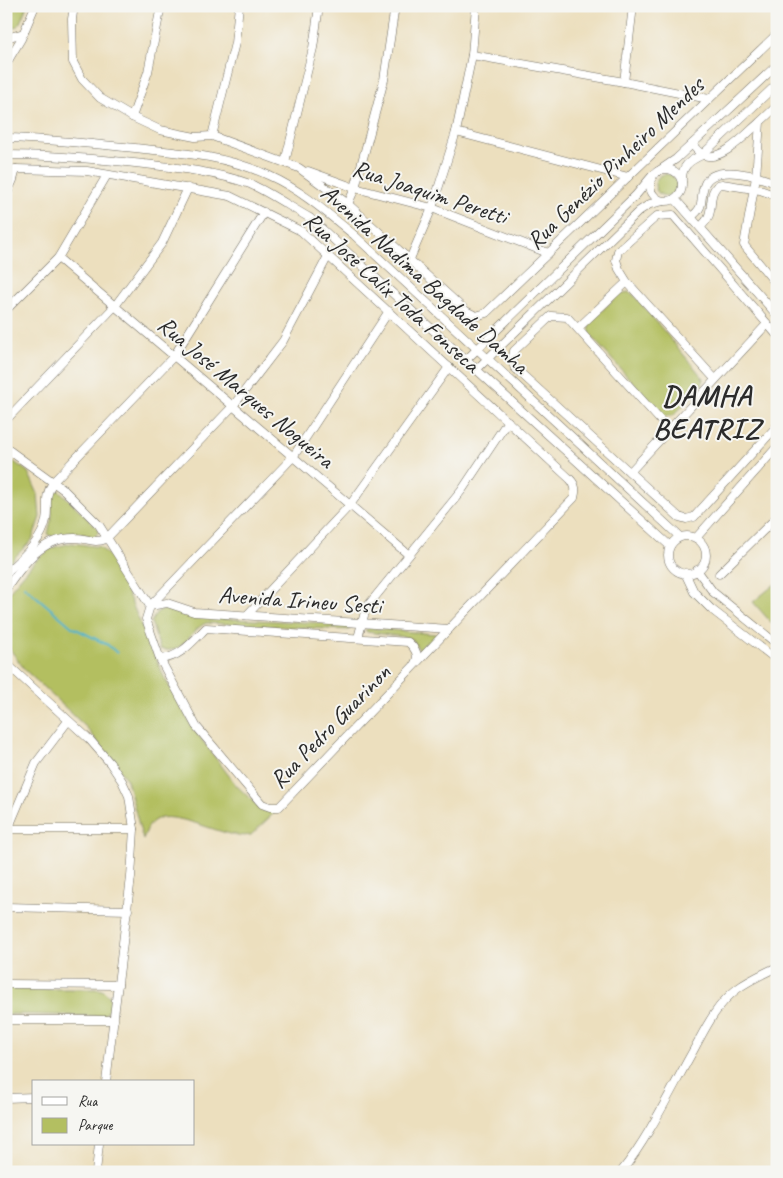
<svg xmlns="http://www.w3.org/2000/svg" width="783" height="1178" font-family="Caveat,sans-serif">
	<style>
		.green { fill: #b3bf61; stroke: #6f7546 }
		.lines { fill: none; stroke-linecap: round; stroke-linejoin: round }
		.stream { stroke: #4ab2c9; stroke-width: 2 }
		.minor-casing { stroke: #6f6a5e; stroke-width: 9 }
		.minor { stroke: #fff; stroke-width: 8 }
		.labels { text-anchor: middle; stroke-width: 4; stroke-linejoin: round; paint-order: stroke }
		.street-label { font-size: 24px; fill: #2b2b2b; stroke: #f6f6f2 }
		.district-label { font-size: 29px; font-weight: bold; letter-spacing: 1px; fill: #2b2b2b; stroke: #f6f6f2 }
	</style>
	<rect width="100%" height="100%" fill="#f6f6f2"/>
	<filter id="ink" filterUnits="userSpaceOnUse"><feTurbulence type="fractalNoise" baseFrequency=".02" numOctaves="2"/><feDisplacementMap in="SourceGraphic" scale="10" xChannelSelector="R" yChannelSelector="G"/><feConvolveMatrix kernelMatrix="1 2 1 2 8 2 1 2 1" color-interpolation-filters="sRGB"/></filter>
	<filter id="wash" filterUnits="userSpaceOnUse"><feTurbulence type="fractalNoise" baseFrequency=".0096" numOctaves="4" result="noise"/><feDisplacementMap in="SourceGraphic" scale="20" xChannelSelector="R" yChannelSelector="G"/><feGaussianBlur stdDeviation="1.12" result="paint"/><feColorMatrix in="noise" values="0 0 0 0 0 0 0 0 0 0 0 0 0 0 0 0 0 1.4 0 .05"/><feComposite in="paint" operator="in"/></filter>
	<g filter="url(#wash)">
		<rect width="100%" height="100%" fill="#ecdfbe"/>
		<!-- green -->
		<g class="green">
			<polygon points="7,6 27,6 19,25 9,31 6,31"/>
			<circle cx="666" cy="185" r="11"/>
			<polygon points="628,292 634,295 703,378 702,386 673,416 666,416 661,414 590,335 589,323 619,294"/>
			<polygon points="6,456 28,472 38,494 40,517 32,540 6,566"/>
			<polygon points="57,490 61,492 98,529 98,533 94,537 79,533 51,537 48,534 52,516 51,496 52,492"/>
			<path d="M72 543 100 547 113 560 164 677 193 728 236 785 262 810 275 812 251 835C246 836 241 836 236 835 217 833 172 810 155 820 148 824 146 832 143 840L127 780 86 727 25 670 7 645 6 598 12 588 34 562 51 548Z"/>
			<polygon points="775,584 777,586 776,628 753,602"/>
			<path d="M169 608 185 615 206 618 350 624V630L206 623C187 632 186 655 160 649L151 622 157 612Z"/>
			<polygon points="369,628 435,634 437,636 421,653 413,640 405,637 367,632 365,630"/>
			<path d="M6 989H99L104 991 110 997C111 1006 110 1011 102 1016L6 1014Z"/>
		</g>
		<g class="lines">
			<!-- stream -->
			<polyline class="stream" points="24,586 72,627 108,645 117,653"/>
		</g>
	</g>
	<g filter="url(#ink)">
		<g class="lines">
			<!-- minor casing -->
			<g class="minor-casing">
				<g id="minor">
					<polyline points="74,6 72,19 73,62 82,79 100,98 132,117 160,130 195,137 212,136 299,168 348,204 466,311 476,316 486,313 777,34"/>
					<polyline points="6,38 24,33"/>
					<polyline points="472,55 624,82 709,99"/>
					<polyline points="6,64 21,39 35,6"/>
					<polyline points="624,82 633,6"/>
					<polyline points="777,106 760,122 756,177 744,245 777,285"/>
					<polyline points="132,117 148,72 161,6"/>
					<polyline points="456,132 628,177"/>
					<polyline points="212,136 235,43 239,6"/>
					<path d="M6 138C46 139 85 143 124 147 173 152 224 154 270 176 301 190 327 213 354 235L680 537"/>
					<path d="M692 144C695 148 699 153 704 155 721 163 748 132 760 122"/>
					<path d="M6 155C52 155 98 159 144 164 179 168 216 172 250 184 267 191 292 208 310 218L670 546"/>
					<polyline points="285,162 313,48 319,6"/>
					<circle cx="666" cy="185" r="16"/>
					<path d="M6 170 16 169 87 171 230 196 301 231 570 479C576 485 576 490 574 498L279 807H270L262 804 196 726 160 659 146 619 150 606 293 457 389 311"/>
					<polyline points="308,171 355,188 432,208 548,253"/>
					<polyline points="657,172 676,159 777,65"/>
					<path d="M682 182C681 166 689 161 702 155L777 84"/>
					<polyline points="718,185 722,184 760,190 777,196"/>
					<polyline points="6,195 13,180 16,169"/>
					<polyline points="675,199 777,315"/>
					<polyline points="348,204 355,188 384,80 395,6"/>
					<path d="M691 217C706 206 699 200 704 186 712 162 761 176 777 184"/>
					<path d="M700 227C718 213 705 197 718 185"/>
					<polyline points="58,258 409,555"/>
					<polyline points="410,259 432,208 456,132 472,55 476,6"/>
					<polyline points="6,310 58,258 107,175"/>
					<polyline points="578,328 627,282"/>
					<polyline points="466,360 636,195 652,176"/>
					<polyline points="476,370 639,211 650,204 663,201"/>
					<polyline points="715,379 627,282 619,269 616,260 618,251 657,216 673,215 777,335"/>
					<polyline points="6,420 115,306 162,243 188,188"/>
					<polyline points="669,430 567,317 551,316 514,351 512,361 515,368 679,517 686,519 694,517 777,426"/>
					<polyline points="6,448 64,490 99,525 150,606"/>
					<polyline points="630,472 767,324"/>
					<circle cx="687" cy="555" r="19"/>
					<polyline points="696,538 777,447"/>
					<polyline points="697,570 713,592 777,644"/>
					<path d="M6 573C21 558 42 542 46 520 49 505 43 498 53 482L174 356 264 212"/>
					<polyline points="685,573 694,592 711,609 777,660"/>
					<polyline points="719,574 777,517"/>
					<path d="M6 589C23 564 42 537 76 538 88 538 93 544 106 539L233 406 283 341 328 256"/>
					<polyline points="150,606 167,603 194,612 449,629"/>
					<polyline points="247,615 350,505 449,367"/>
					<polyline points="358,638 366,608 462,490 508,421"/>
					<path d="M160 659C180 658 193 641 206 628L408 642C415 648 420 655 415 663"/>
					<polyline points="6,663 90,740 110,763 122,781 129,796 134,829 131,877 106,1082"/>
					<polyline points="6,829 134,829"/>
					<polyline points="8,829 36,763 68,721"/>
					<polyline points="6,907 128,910"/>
					<polyline points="6,984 118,985"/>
					<polyline points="6,1020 114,1020"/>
					<polyline points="6,1098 34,1097"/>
					<polyline points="96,1172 99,1144"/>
					<path d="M621 1172C649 1137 671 1090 693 1051 705 1029 716 1005 737 989 749 980 763 974 777 967"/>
				</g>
			</g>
			<!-- minor -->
			<use href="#minor" class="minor"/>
		</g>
	</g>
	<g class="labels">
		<!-- street labels -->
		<g class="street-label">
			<text transform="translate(615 163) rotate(-44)" y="8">Rua Genézio Pinheiro Mendes</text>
			<text transform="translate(430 192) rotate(18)" y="8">Rua Joaquim Peretti</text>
			<text transform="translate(425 279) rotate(42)" y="8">Avenida Nadima Bagdade Damha</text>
			<text transform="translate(392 292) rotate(42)" y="8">Rua José Calix Toda Fonseca</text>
			<text transform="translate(246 392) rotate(40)" y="8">Rua José Marques Nogueira</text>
			<text transform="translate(300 600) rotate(4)" y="8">Avenida Irineu Sesti</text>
			<text transform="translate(330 726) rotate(-46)" y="8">Rua Pedro Guarinon</text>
		</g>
		<!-- district labels -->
		<g class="district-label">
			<text x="707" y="405">DAMHA<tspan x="707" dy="33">BEATRIZ</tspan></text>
		</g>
	</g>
	<!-- margin -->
	<rect width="783" height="1178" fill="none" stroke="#f6f6f2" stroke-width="25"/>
	<!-- legend -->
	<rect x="32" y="1080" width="162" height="65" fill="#f6f6f2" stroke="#a5a5a2"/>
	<rect x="42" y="1097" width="25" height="8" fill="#ffffff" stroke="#a5a5a2"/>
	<text x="78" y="1106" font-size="15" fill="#2b2b2b">Rua</text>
	<rect x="42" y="1118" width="25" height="15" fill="#b3bf61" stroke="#a5a5a2"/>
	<text x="78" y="1130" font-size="15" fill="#2b2b2b">Parque</text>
</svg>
